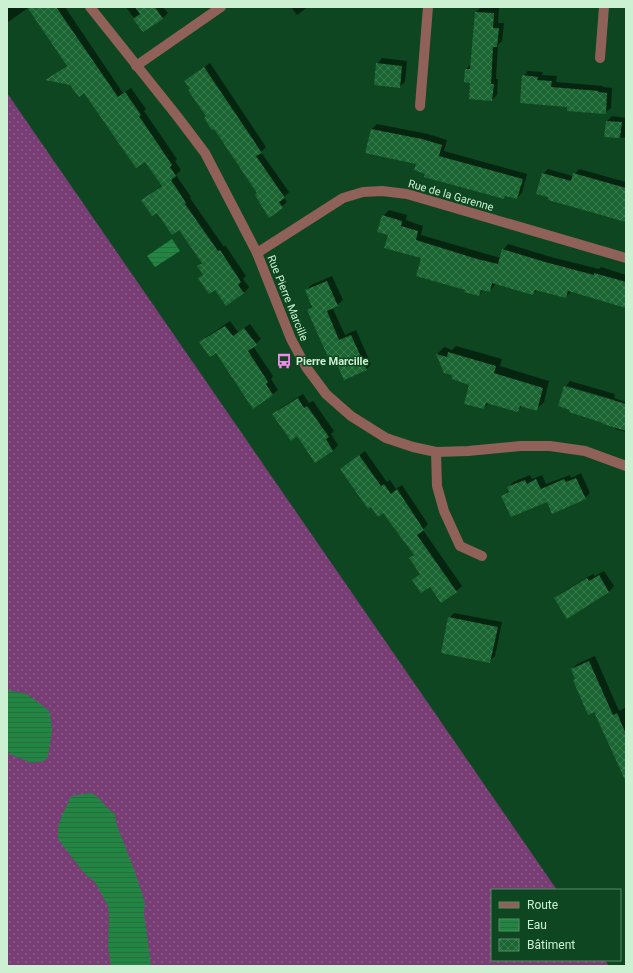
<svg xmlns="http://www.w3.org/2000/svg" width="633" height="973" font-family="Roboto,sans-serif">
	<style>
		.grass { fill: url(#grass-dots) }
		.water { fill: url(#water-rules) }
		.shadow { fill: #0007; fill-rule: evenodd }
		.building { fill: url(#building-cross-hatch) }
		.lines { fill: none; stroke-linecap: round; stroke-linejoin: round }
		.street { stroke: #8f6159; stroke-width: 10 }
		.labels { text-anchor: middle; stroke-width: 3; stroke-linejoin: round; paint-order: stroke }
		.street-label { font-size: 11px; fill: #ccf0d2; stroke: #0d4620 }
		.poi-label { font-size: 11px; font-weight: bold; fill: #ccf0d2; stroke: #0d4620; text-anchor: start }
	</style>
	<defs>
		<pattern id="grass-dots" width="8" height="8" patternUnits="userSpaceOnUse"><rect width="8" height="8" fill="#783d74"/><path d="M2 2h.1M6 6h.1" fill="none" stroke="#8a5987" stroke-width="1.8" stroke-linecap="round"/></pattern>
		<pattern id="water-rules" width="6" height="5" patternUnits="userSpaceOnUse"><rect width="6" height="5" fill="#208642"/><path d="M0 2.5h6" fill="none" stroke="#2d6a41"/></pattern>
		<pattern id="building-cross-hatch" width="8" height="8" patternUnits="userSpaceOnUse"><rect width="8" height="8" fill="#1a6532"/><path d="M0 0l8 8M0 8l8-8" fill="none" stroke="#3a7b4f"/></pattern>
	</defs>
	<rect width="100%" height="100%" fill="#0d4620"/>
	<!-- grass -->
	<polygon class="grass" points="7,93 557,890 492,890 492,960 605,960 609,966 7,966"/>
	<!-- water -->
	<g class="water">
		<polygon points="172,239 180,251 155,267 147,256"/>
		<polygon points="7,690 27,694 47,709 50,713 52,730 48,757 44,761 32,763 7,753"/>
		<path d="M91 793C100 796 106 809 115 814L116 823 135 872 145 903 144 914 146 928 151 966H111L108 947 109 919 108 906 95 882 84 873 58 839V827L61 818 71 796Z"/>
	</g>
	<!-- shadow -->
	<g class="shadow">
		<polygon points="7,7 65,7 123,93 131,88 146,109 144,111 177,159 175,161 181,170 176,175 191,197 190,198 224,247 225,245 246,276 243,279 249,287 244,293 215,289 200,278 204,274 198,266 202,262 179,229 142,200 162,185 145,160 85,92 70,84 48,80 67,65 28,8 8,22"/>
		<polygon points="126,7 163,7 168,13 163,18 143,31"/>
		<polygon points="291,7 308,7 297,15"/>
		<polygon points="481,7 499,8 498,23 504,23 502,41 498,45 496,79 498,79 497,95 492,100 471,82 466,69 471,64 476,12"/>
		<polygon points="382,58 407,61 405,82 399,87 377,64"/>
		<polygon points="210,63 266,147 261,152 289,192 284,197 287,202 270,216 258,193 186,81"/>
		<polygon points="528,71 543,72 542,75 557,76 556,82 603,86 603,87 612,88 611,108 605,113 568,106 523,76"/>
		<polygon points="612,116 626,118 626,138 605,136 607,121"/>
		<polygon points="377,124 428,134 447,140 444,151 527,174 522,193 517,198 506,195 504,198 426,173 417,164 372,129"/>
		<polygon points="548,169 573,176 579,169 626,182 626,221 543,174"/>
		<polygon points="389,210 407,215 406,220 423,226 421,235 483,253 501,258 503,250 508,244 551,257 599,269 601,267 626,275 626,307 571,292 565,297 537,290 533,294 496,283 490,291 484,289 479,295 456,287 422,257 389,235 383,216"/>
		<polygon points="332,276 343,300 337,305 332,307 345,335 356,330 371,364 366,370 338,362 308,310 312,305 306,291 311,285"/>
		<polygon points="230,321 238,332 250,324 261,339 253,346 273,376 271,379 278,390 272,395 216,352 201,342 206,337"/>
		<polygon points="456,346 502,359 500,366 549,381 544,402 537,409 522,406 518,410 489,403 484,408 471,384 454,374 445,372 437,354 444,347 452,350"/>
		<path d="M570 381 615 394 614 398 626 402V432L615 429 616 427 565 387ZM567 386 615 400V402L567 388Z"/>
		<polygon points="303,394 309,403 313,401 334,431 331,434 338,445 333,451 316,462 297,435 274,414 279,409"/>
		<polygon points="365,451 387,482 390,480 396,489 402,485 428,524 423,530 462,586 456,591 430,586 413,580 421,573 414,555 383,512 341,469"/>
		<polygon points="581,473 590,493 585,498 547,500 503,496 509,490 508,488 513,482 530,475 532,479 542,475 546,484 570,475 571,478"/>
		<polygon points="604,571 614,586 609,592 556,599 561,593 593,574 595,576"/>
		<polygon points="454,613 502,622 495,656 490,661 449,618"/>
		<polygon points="595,656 619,711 626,707 626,768 594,711 574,680 576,678 572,669 577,664"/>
	</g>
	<!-- building -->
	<g class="building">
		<polygon points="27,7 56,7 118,97 125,92 141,115 139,116 172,165 170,167 176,176 171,180 186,203 185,204 218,251 220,250 241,282 238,285 244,293 226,306 215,290 209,294 198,278 203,275 197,266 202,263 179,230 172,235 157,213 152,216 141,200 162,186 145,162 136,168 84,93 79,97 70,85 45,80 67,66"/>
		<polygon points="135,7 155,7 163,19 143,32 133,19 140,14"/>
		<polygon points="475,12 494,13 493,28 499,28 497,47 493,47 491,84 494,84 492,101 469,99 470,83 464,82 465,69 470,69"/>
		<polygon points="376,63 402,66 400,88 374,85"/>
		<polygon points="204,67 262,153 256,156 285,198 279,202 283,208 269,218 255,195 257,193 214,129 212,130 204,118 206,116 188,90 190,89 184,81"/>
		<polygon points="522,75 538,77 537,80 552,81 551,87 599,91 598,92 607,93 606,114 567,111 567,107 520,103"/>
		<polygon points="606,121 622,122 620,138 604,137"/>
		<polygon points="371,129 422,139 442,145 439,156 523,179 517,199 505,196 504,199 424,177 425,174 414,170 416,164 365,153"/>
		<polygon points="542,173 571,181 573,173 626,188 626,222 548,200 548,197 536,194"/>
		<polygon points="382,215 402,221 401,226 418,231 416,240 477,259 498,264 502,249 545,262 594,275 594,273 626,282 626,308 568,291 566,298 535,290 533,295 492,283 490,292 481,290 479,296 464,292 465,290 416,276 421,258 384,248 388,235 377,232"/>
		<polygon points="327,281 338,306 327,311 339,340 351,335 367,370 344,380 337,364 332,366 307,310 312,307 305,290"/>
		<polygon points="225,326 233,336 244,328 257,345 248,351 268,382 266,384 273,395 253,409 216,353 210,357 199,342"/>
		<polygon points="448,352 496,366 494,373 543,388 537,411 520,406 518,412 486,403 484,409 464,404 469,385 452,379 452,375 444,373 436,354 447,357"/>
		<polygon points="564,386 626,404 626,431 603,424 603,423 569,412 570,410 558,406"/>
		<polygon points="298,398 304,408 307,406 329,437 326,439 333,451 315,463 297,436 291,441 272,414"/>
		<polygon points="359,455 381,486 384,484 391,494 397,489 424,530 417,535 457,592 441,603 430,587 421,593 412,580 420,574 409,558 414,555 383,513 378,517 371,507 368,509 340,469"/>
		<polygon points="576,478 586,499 552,514 547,502 511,517 501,496 509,492 507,487 525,480 527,484 536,479 541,489 564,479 566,482"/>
		<polygon points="599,575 609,592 567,619 554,598 587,578 589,581"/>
		<polygon points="448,617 498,627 490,663 441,653"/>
		<polygon points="589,661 613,715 617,713 626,734 626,782 594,712 588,715 573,680 575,679 571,669"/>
	</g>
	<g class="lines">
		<!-- street -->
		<g class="street">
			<polyline points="90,7 177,116 205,153 257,253 291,339 306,367 326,394 351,416 386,438 413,447 436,452 468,451 520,446 550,446 585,451 626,466"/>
			<polyline points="600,58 604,7"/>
			<polyline points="136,66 221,7"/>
			<polyline points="420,106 428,7"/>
			<polyline points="257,253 343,198 363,192 382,191 407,194 626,258"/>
			<polyline points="436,452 437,486 444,511 460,546 482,556"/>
		</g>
	</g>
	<!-- icons -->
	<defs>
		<g id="bus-bare" transform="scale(1.2)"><path d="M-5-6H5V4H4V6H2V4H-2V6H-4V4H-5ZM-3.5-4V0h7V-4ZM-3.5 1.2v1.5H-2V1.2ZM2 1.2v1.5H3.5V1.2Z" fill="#f689ee" stroke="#0d4620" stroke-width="2.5" paint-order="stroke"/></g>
	</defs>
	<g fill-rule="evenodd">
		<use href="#bus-bare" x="284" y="361"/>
	</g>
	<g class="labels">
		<!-- street labels -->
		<g class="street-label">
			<text transform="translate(451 195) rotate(16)" y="4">Rue de la Garenne</text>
			<text transform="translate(288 298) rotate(68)" y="4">Rue Pierre Marcille</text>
		</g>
		<!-- poi labels -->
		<g class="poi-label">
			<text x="296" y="365">Pierre Marcille</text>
		</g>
	</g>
	<!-- border -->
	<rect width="633" height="973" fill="none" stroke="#ccf0d2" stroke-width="16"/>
	<!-- legend -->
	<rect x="491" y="889" width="130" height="72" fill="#0d4620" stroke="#598a67"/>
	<rect x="499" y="902" width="20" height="6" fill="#8f6159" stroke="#598a67"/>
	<text x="527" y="909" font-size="12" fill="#ccf0d2">Route</text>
	<rect x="499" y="919" width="20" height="12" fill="url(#water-rules)" stroke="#598a67"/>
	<text x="527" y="929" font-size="12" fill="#ccf0d2">Eau</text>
	<rect x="499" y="939" width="20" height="12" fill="url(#building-cross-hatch)" stroke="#598a67"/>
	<text x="527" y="949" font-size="12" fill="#ccf0d2">Bâtiment</text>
</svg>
